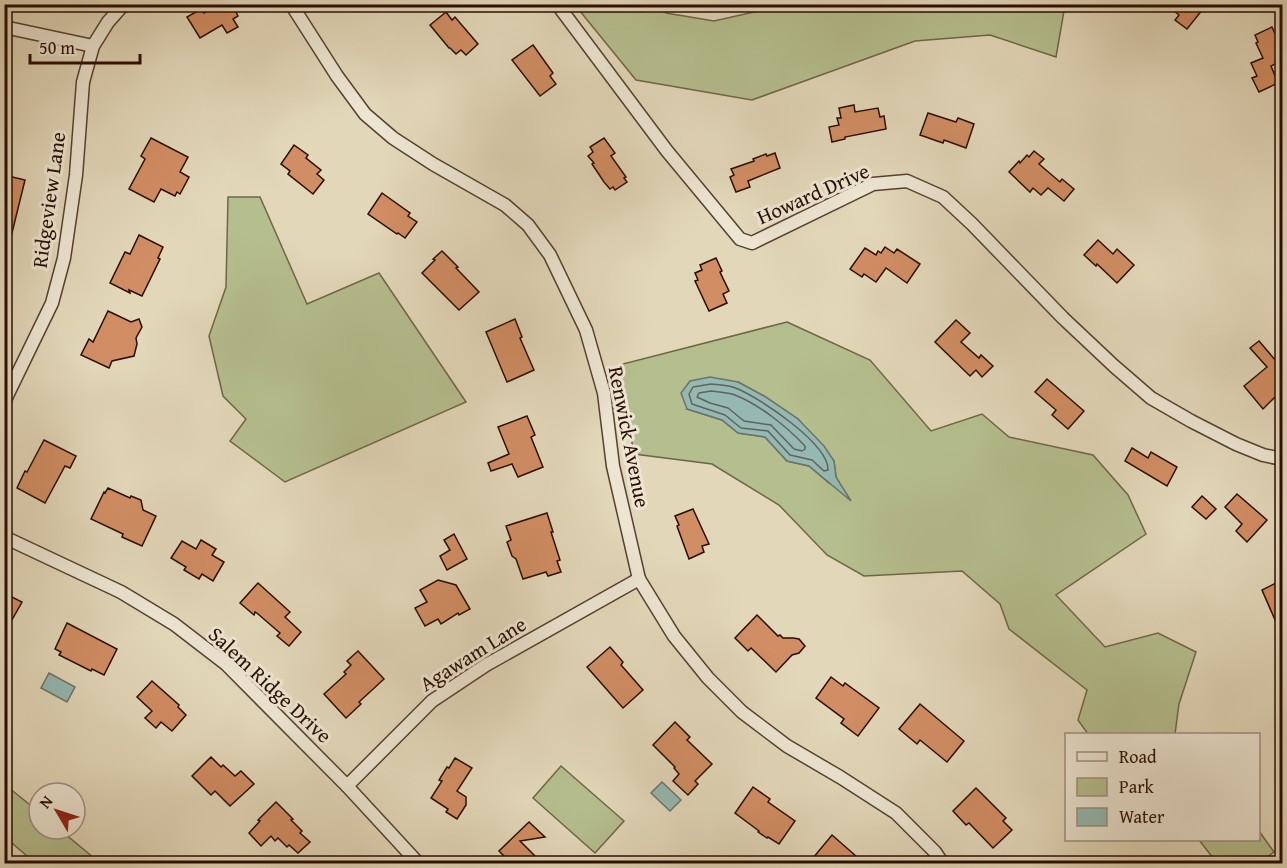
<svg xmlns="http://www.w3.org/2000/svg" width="1287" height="868" font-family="'Gentium Book Plus',serif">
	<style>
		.green { fill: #b5be8e; stroke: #6f6648; stroke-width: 1.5; fill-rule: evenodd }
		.water { fill: #95b9b2; stroke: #6a746c; stroke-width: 1.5 }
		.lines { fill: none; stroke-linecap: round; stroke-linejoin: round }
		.shore { stroke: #5f635a; stroke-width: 1.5 }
		.building { fill: #d18d63; stroke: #290d02; stroke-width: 1.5 }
		.street-casing { stroke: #574030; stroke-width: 15 }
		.street { stroke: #ece5d2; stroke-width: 12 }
		.labels { text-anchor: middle; stroke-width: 6; stroke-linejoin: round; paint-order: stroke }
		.street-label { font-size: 21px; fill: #290d02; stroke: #ece5d2 }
	</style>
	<rect width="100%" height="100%" fill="#e2d7b9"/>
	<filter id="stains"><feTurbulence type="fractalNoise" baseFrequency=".00333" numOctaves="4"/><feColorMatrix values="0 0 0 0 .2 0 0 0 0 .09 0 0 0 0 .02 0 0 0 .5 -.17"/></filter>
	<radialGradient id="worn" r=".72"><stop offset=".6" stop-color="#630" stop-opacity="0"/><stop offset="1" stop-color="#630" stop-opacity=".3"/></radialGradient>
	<!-- green -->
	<g class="green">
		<polygon points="789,4 1049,4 1064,11 1056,57 990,35 915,41 752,100 636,80 575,5 659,5 666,13 714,21"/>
		<polygon points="228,197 260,197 307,304 379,273 466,402 285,482 230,441 246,419 223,396 209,336 226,287"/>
		<path d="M787 322 870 360 931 431 982 414 1009 437 1093 455 1128 495 1146 534 1056 595 1105 647 1158 633 1196 652 1179 704 1175 734H1088L1078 720 1087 690 1009 629 1000 604 962 571 864 576 827 555 779 505 712 464 634 454 619 365ZM738 382 764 396 798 419 834 461 836 477 829 483 809 466 787 461 765 437 738 433 722 420 687 409Z"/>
		<polygon points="561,766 624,821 595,853 533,798"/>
		<polygon points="4,784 39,812 39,829 59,829 100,863 35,863 5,837"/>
		<polygon points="1259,831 1274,852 1259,863 1217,863 1199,840 1258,840"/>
	</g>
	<!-- water -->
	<g class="water">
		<polygon points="710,377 738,382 764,396 798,419 824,446 834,461 836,477 851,501 809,466 787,461 765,437 738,433 722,420 687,409 681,393 690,381"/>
		<polygon points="49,673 75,687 67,702 41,688"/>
		<polygon points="662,782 681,800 670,811 651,793"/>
	</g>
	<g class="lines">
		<!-- shore -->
		<g class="shore">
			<path d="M711 384C720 385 730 385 738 389 761 399 829 444 828 470L824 471 812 460 790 455 768 431 741 428 725 415 692 404 689 394 693 387Z"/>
			<path d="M711 391C719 392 728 392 735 395 760 405 786 426 805 446V449L802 451 794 449 771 425 744 421 728 408 710 403 697 397 699 393Z"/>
		</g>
	</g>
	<!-- building -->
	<g class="building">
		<polygon points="219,4 232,4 238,16 233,19 238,27 227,33 222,25 200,38 187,17 201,9 204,13"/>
		<polygon points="1166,4 1207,4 1187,29 1175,20 1179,15"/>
		<polygon points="446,12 452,20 455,17 478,44 466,55 461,50 456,54 450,48 449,48 430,25"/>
		<polygon points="1272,27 1280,44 1279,45 1281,49 1276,51 1281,61 1271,66 1278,83 1259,92 1252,78 1257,76 1251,63 1263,58 1256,43 1258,42 1255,35"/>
		<polygon points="533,45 553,73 550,76 556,84 540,96 512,60"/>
		<polygon points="854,105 855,112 878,108 880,117 884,116 886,129 845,137 845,139 832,142 829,127 839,125 837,118 841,118 839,108"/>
		<polygon points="928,113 956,122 958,118 974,124 966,148 944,140 943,143 920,135"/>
		<polygon points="151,138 188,157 180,172 189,177 180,194 177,192 175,196 161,189 154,202 129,189 145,159 141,156"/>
		<polygon points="604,138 615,153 611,156 626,177 624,178 627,182 615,190 613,187 610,189 604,182 592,164 594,163 588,156 593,152 590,147"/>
		<polygon points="294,145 308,155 306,158 321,170 317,174 324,180 313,194 288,174 290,171 281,164"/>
		<polygon points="1034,151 1044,159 1039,164 1060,182 1062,179 1074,189 1064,201 1048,188 1041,195 1033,188 1030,192 1009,172 1019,161 1020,163 1027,155 1029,157"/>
		<polygon points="775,153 780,168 748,181 750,187 736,192 730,177 734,175 731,169 754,161 753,159 766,154 767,156"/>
		<polygon points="4,175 25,180 9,245 4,244"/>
		<polygon points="382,193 410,213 408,216 417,222 405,238 398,233 397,234 368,214"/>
		<polygon points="139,235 163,247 158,258 160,259 142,296 129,290 130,293 110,283 125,252 130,254"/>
		<polygon points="1098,240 1113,254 1117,249 1134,265 1117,283 1097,264 1096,266 1084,255"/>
		<polygon points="885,247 894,253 897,249 920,264 907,283 886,268 876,282 864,274 862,277 850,269 865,248 876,255 878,251 881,253"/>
		<polygon points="442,251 458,267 456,268 479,292 459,310 422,273 435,260 433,259"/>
		<polygon points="716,258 722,271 720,272 729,291 723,294 727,303 709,311 695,281 698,280 695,273 702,270 700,265"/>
		<polygon points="108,311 131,322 139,319 142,327 136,338 137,344 134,356 112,361 109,368 81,355 89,339 93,342"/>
		<polygon points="515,319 522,337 520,338 534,370 507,382 486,332"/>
		<polygon points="956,320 970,333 961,342 979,358 981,355 993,366 982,377 976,370 970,376 935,342"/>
		<polygon points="1259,341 1282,368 1282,390 1263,409 1244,386 1267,367 1250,348"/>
		<polygon points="1047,379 1084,411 1068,429 1052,415 1056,410 1035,392"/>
		<polygon points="527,416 535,435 531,437 543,467 518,477 512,464 491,471 488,463 509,454 498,427"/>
		<polygon points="44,440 76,456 70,468 65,466 45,503 17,488 25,471 27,472"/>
		<polygon points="1132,448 1148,458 1151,452 1177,467 1167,486 1125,461"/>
		<polygon points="108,488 130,498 131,496 141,500 143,510 156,516 142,546 122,537 123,534 91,519 104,492 105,493"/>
		<polygon points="1237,494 1267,520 1247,542 1236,531 1242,524 1225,507"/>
		<polygon points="1202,496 1216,509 1206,519 1192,507"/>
		<polygon points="693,509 709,544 702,546 704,552 689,559 677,526 679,525 675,516"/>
		<polygon points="547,513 553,532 551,532 560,560 557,561 561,572 548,576 546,572 523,579 516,559 512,556 507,542 511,540 506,526"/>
		<polygon points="454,534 467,559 447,570 440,556 450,550 444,540"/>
		<polygon points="201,540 216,549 212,555 224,562 213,581 202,574 199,579 184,570 186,567 171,558 182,541 196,549"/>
		<polygon points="438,580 456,585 470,609 459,615 458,613 441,624 438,619 425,626 415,608 427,602 420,590"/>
		<polygon points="1282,580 1282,636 1262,590"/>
		<polygon points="258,583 290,612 285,617 301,632 289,646 277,636 280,633 258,614 255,612 254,615 240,603"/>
		<polygon points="4,593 22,602 4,634"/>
		<polygon points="757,615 778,636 780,635 783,638 793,638 799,639 805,646 799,653 792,655 776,672 751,648 748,651 735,638"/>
		<polygon points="67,623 117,649 104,675 92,669 91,671 59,655 61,652 55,649"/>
		<polygon points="610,647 623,662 621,665 643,690 623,708 587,667"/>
		<polygon points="358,651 384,679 359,702 361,704 346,718 324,694 346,674 344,672 351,665 347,661"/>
		<polygon points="831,677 843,686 845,683 879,708 858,736 841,723 844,719 816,698"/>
		<polygon points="152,681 179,705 178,707 186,715 172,731 161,722 156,728 145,718 152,711 137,697"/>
		<polygon points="920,704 964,741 947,762 920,740 917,744 899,729"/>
		<polygon points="675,722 690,737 687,740 712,764 695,781 698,784 688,795 673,781 679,774 674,768 675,767 653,745"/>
		<polygon points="211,757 221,767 223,765 235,776 241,771 254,784 230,806 215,791 211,795 192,776"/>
		<polygon points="455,758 472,768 457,791 466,797 466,805 457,819 446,812 448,809 431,798 442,781 439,780 447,767 449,768"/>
		<polygon points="753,787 770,799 768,802 795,821 779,844 768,837 767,838 758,832 759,831 735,813"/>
		<polygon points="976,788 1006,818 1003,821 1012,830 993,848 969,823 966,825 953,811"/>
		<polygon points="276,802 293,819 291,820 302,831 300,833 310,842 298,853 289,845 287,847 278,838 275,841 271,836 261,846 249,833 260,821 258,820"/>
		<polygon points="529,822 545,837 520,841 543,864 512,864 499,851"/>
		<polygon points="832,835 865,864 808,864"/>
	</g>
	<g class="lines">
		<!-- street casing -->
		<g class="street-casing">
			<g id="street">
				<polyline points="291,4 337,76 365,114 393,138 433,164 505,205 528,225 550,255 586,330 604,393 613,466 639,579 674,636 708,678 742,712 787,746 840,777 896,813 935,852 943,864"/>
				<polyline points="557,4 667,151 740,239 752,243 873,184 907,181 943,197 972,224 1063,318 1114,366 1151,398 1191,421 1236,444 1263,455 1282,459"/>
				<polyline points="4,27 93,46"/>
				<polyline points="4,402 52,303 64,258 76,175 83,82 93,46 108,22 124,4"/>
				<polyline points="4,537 121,592 174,624 226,664 347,786 419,864"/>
				<polyline points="347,786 432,701 486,665 639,579"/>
			</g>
		</g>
		<!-- street -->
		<use href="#street" class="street"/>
	</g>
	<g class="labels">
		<!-- street labels -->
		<g class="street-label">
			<text transform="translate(813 194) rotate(-24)" y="7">Howard Drive</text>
			<text transform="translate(49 200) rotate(-82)" y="7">Ridgeview Lane</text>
			<text transform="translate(629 437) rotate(79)" y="7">Renwick Avenue</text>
			<text transform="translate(473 654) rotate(-32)" y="7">Agawam Lane</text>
			<text transform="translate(270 685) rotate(43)" y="7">Salem Ridge Drive</text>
		</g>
	</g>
	<!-- margin -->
	<rect width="1287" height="868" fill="none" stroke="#e2d7b9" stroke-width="24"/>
	<rect x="6" y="6" width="1275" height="856" fill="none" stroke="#290d02" stroke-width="3"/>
	<rect x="12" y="12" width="1263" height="844" fill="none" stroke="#290d02" stroke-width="1.5"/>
	<!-- legend -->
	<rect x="1065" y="733" width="195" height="108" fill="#ece5d2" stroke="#9e8f7f" stroke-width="1.5"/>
	<rect x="1077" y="752" width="30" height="9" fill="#ece5d2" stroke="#9e8f7f" stroke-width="1.5"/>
	<text x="1119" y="763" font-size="18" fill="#290d02">Road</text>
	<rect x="1077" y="778" width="30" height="18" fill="#b5be8e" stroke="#9e8f7f" stroke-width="1.5"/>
	<text x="1119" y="793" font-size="18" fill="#290d02">Park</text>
	<rect x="1077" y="808" width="30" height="18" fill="#95b9b2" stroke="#9e8f7f" stroke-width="1.5"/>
	<text x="1119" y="823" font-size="18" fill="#290d02">Water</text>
	<!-- north arrow -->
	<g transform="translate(57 811) rotate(309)"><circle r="28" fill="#ece5d2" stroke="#9e8f7f" stroke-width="1.5"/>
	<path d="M0-4.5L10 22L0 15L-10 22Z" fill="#8f2418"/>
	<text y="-9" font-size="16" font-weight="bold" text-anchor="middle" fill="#290d02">N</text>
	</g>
	<!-- scale -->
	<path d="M30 54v9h110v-9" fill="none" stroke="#290d02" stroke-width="3"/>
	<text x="39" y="54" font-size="18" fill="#290d02" stroke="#ece5d2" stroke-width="4.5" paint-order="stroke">50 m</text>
	<rect width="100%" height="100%" filter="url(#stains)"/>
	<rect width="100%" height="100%" fill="url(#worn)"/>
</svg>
